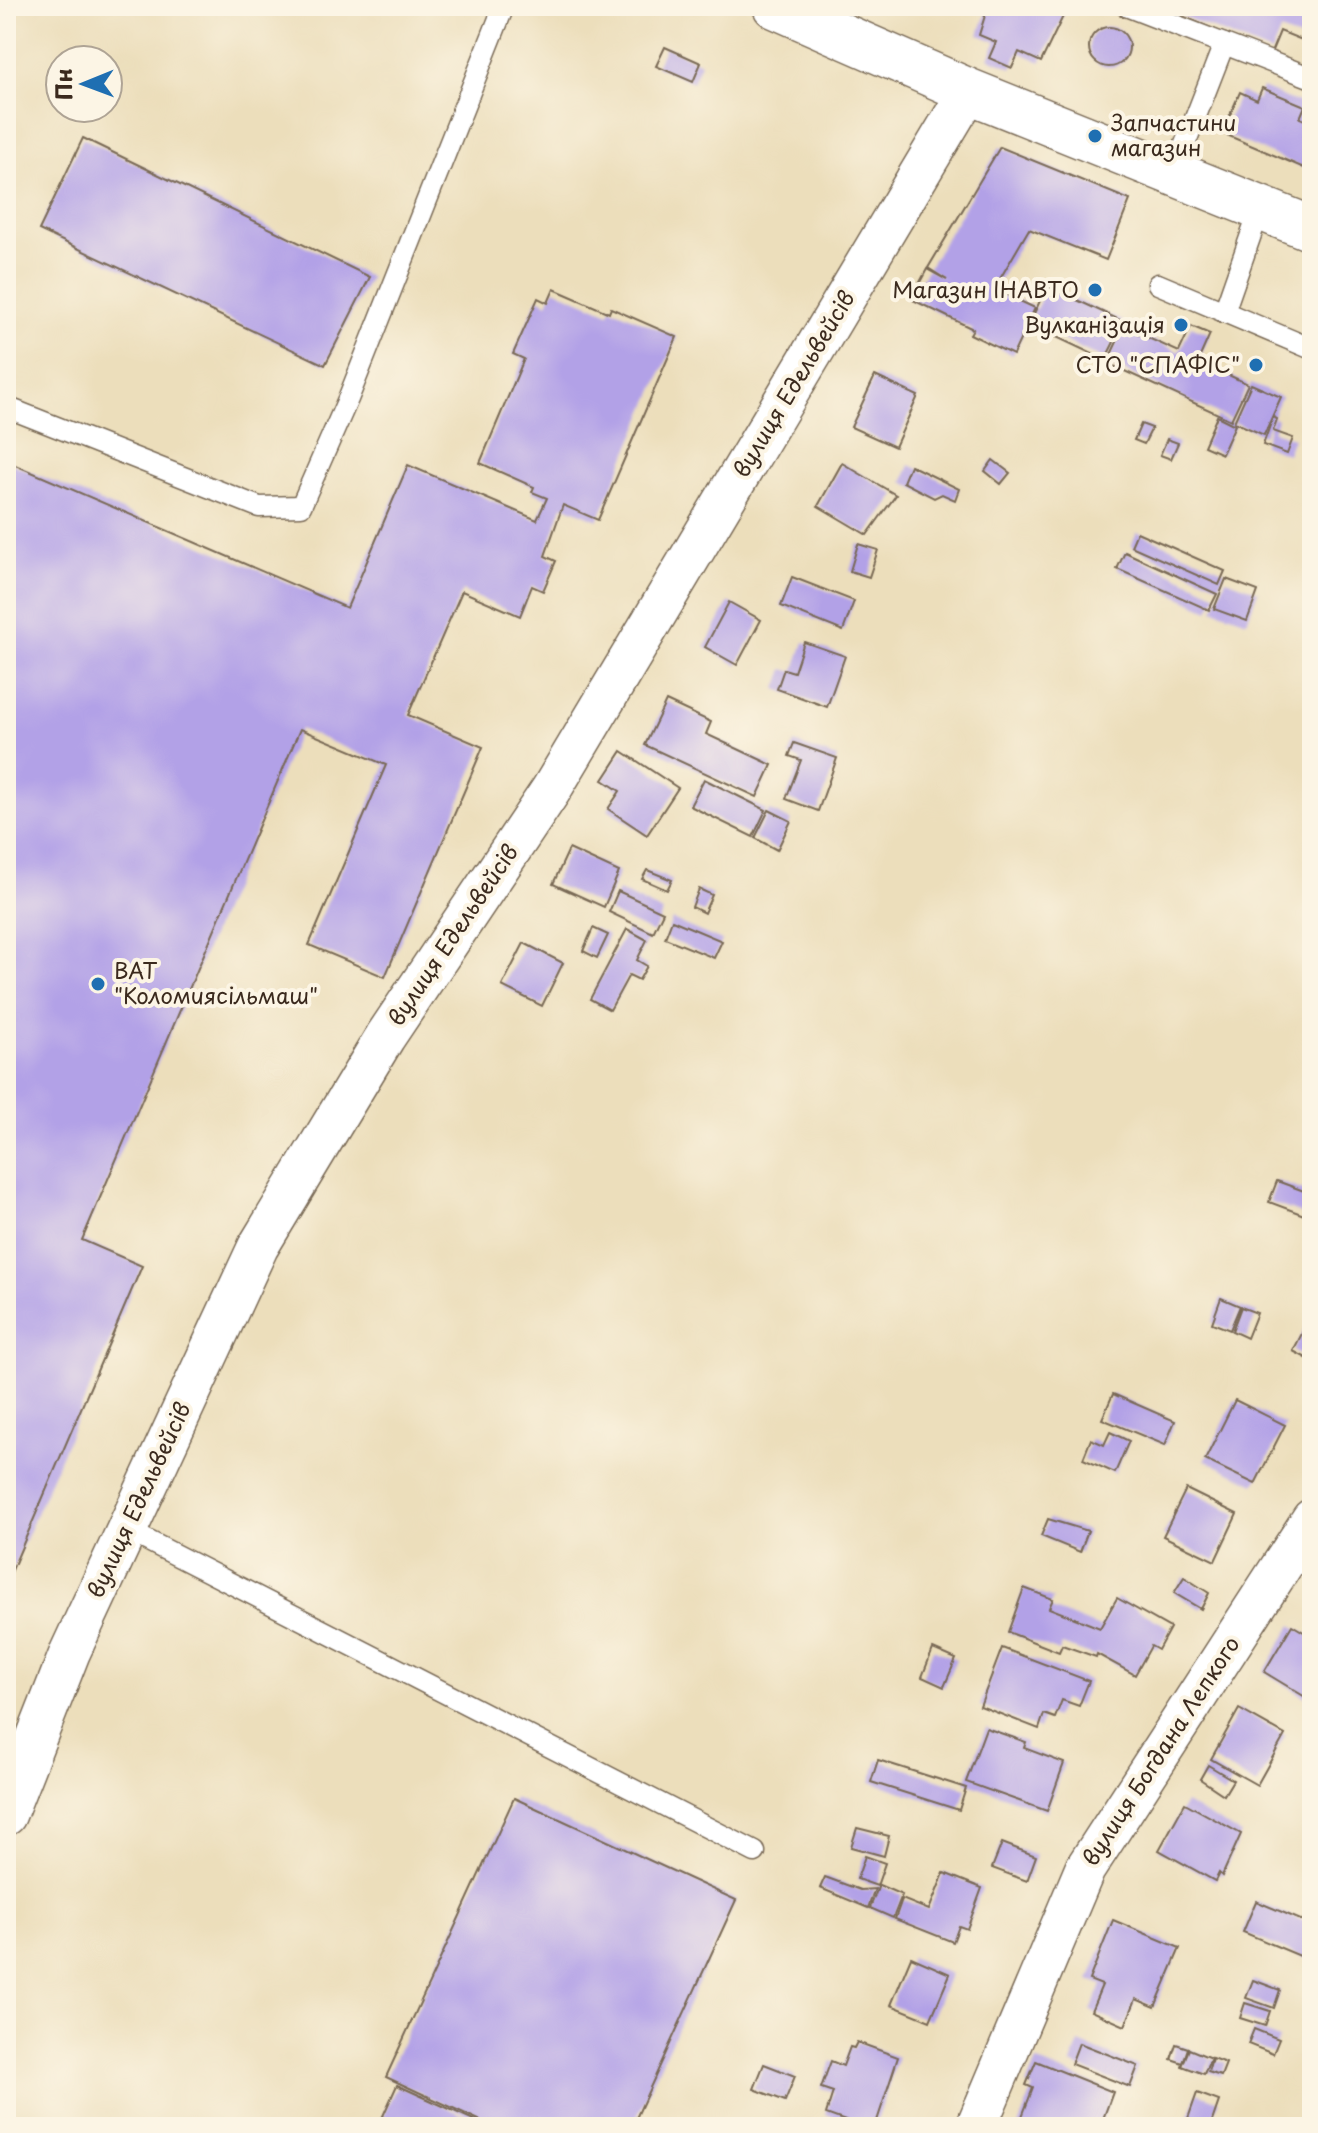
<svg xmlns="http://www.w3.org/2000/svg" width="1318" height="2133" font-family="'Playpen Sans',sans-serif">
	<style>
		.building { fill: #b2a1e7 }
		.lines { fill: none; stroke-linecap: round; stroke-linejoin: round }
		.lane-casing { stroke: #796955; stroke-width: 23 }
		.street-casing { stroke: #796955; stroke-width: 43 }
		.secondary-casing { stroke: #796955; stroke-width: 47 }
		.lane { stroke: #fff; stroke-width: 20 }
		.street { stroke: #fff; stroke-width: 40 }
		.secondary { stroke: #fff; stroke-width: 44 }
		.poi-dot { fill: #1f6fb2; stroke: #fcf5e5; stroke-width: 3 }
		.labels { text-anchor: middle; stroke-width: 8; stroke-linejoin: round; paint-order: stroke }
		.poi-label { font-size: 22px; fill: #3b2a1e; stroke: #fcf5e5; text-anchor: end }
		.street-label { font-size: 22px; fill: #3b2a1e; stroke: #fcf5e5 }
	</style>
	<rect width="100%" height="100%" fill="#fcf5e5"/>
	<filter id="ink" filterUnits="userSpaceOnUse"><feTurbulence type="fractalNoise" baseFrequency=".0125" numOctaves="2"/><feDisplacementMap in="SourceGraphic" scale="16" xChannelSelector="R" yChannelSelector="G"/><feConvolveMatrix kernelMatrix="1 2 1 2 8 2 1 2 1" color-interpolation-filters="sRGB"/></filter>
	<filter id="wash" filterUnits="userSpaceOnUse"><feTurbulence type="fractalNoise" baseFrequency=".006" numOctaves="4" result="noise"/><feDisplacementMap in="SourceGraphic" scale="32" xChannelSelector="R" yChannelSelector="G"/><feGaussianBlur stdDeviation="1.8" result="paint"/><feColorMatrix in="noise" values="0 0 0 0 0 0 0 0 0 0 0 0 0 0 0 0 0 1.4 0 .05"/><feComposite in="paint" operator="in"/></filter>
	<g filter="url(#wash)">
		<rect width="100%" height="100%" fill="#ecdebb"/>
		<g id="blocks">
			<!-- building -->
			<g class="building">
				<polygon points="988,6 1068,6 1041,62 1019,52 1012,68 989,58 996,42 979,35"/>
				<polygon points="1158,6 1312,6 1312,44 1280,31 1271,53"/>
				<circle cx="1109" cy="47" r="20"/>
				<polygon points="665,47 701,63 693,82 656,66"/>
				<polygon points="1262,88 1305,106 1300,118 1312,123 1311,171 1222,133 1240,92 1257,100"/>
				<polygon points="83,138 370,277 325,365 39,230"/>
				<polygon points="1000,147 1130,200 1106,260 1029,229 994,289 1035,308 1013,355 970,334 973,329 911,299 927,269 947,280 928,268"/>
				<polygon points="1047,286 1124,322 1105,360 1029,324"/>
				<polygon points="554,289 609,313 611,308 677,337 598,520 563,505 545,556 556,561 543,591 532,586 520,616 462,591 408,715 483,747 385,977 309,945 386,765 300,729 82,1240 142,1266 6,1584 6,461 347,608 408,465 537,520 547,498 532,492 534,487 480,463 524,359 513,354 538,298 548,303"/>
				<polygon points="1191,326 1210,334 1198,361 1248,384 1231,420 1107,363 1124,327 1179,352"/>
				<polygon points="875,376 918,396 895,447 851,427"/>
				<polygon points="1251,384 1281,397 1264,435 1234,422"/>
				<polygon points="1217,416 1235,425 1222,454 1204,446"/>
				<polygon points="1273,417 1277,419 1273,431 1293,438 1287,454 1263,445"/>
				<polygon points="1141,424 1152,428 1144,444 1134,440"/>
				<polygon points="1167,439 1178,443 1171,459 1160,455"/>
				<polygon points="993,460 1010,473 1001,484 985,471"/>
				<polygon points="842,463 896,495 867,535 818,506"/>
				<polygon points="910,465 959,489 955,500 942,494 934,498 903,482"/>
				<polygon points="1137,532 1225,571 1219,585 1131,546"/>
				<polygon points="858,544 878,550 869,577 850,571"/>
				<polygon points="1125,552 1217,594 1209,610 1117,569"/>
				<polygon points="792,577 854,601 843,631 781,606"/>
				<polygon points="1226,579 1258,591 1247,621 1214,609"/>
				<polygon points="729,602 761,620 737,665 705,647"/>
				<polygon points="804,642 845,656 827,707 777,689 784,669 794,672"/>
				<polygon points="666,701 711,722 706,734 772,765 757,797 645,745"/>
				<polygon points="794,743 837,758 818,811 786,799 801,760 789,756"/>
				<polygon points="622,751 678,788 647,835 608,809 620,791 603,780"/>
				<polygon points="704,779 766,810 753,837 690,806"/>
				<polygon points="769,810 791,821 777,850 755,838"/>
				<polygon points="569,849 619,872 604,907 553,884"/>
				<polygon points="647,870 672,880 667,890 642,879"/>
				<polygon points="699,889 712,895 704,913 692,907"/>
				<polygon points="618,891 663,912 653,933 609,912"/>
				<polygon points="672,920 722,941 714,958 665,938"/>
				<polygon points="593,928 608,935 597,958 583,951"/>
				<polygon points="627,929 647,940 637,960 647,966 639,980 629,975 610,1010 590,999"/>
				<polygon points="524,943 563,963 542,1006 502,986"/>
				<polygon points="1277,1181 1312,1194 1312,1218 1269,1202"/>
				<polygon points="1221,1298 1240,1306 1230,1330 1212,1323"/>
				<polygon points="1241,1307 1257,1313 1247,1338 1232,1331"/>
				<polygon points="1312,1314 1312,1361 1293,1351"/>
				<polygon points="1113,1394 1175,1421 1165,1445 1102,1419"/>
				<polygon points="1235,1400 1285,1425 1255,1484 1205,1460"/>
				<polygon points="1110,1432 1129,1441 1115,1473 1083,1459 1091,1439 1104,1445"/>
				<polygon points="1186,1489 1237,1514 1215,1561 1163,1536"/>
				<polygon points="1048,1519 1088,1531 1080,1552 1041,1536"/>
				<polygon points="1184,1577 1209,1593 1201,1609 1174,1593"/>
				<polygon points="1024,1588 1053,1599 1049,1608 1100,1628 1117,1598 1170,1628 1158,1650 1151,1646 1135,1675 1097,1654 1096,1657 1062,1645 1059,1652 1008,1632"/>
				<polygon points="1292,1625 1312,1637 1312,1701 1264,1672"/>
				<polygon points="1002,1648 1089,1681 1079,1706 1062,1700 1055,1718 1044,1714 1039,1729 980,1706"/>
				<polygon points="933,1649 956,1659 944,1687 922,1677"/>
				<polygon points="1239,1709 1285,1735 1257,1785 1211,1759"/>
				<polygon points="986,1728 1026,1742 1024,1748 1064,1763 1047,1811 966,1782"/>
				<polygon points="878,1760 966,1788 959,1810 871,1782"/>
				<polygon points="1208,1765 1233,1780 1224,1795 1200,1779"/>
				<polygon points="514,1798 736,1900 632,2127 494,2127 386,2077"/>
				<polygon points="1185,1803 1241,1834 1222,1876 1219,1873 1215,1881 1159,1850"/>
				<polygon points="857,1828 889,1836 884,1856 851,1847"/>
				<polygon points="1002,1843 1036,1856 1027,1881 992,1868"/>
				<polygon points="865,1856 885,1863 877,1886 857,1879"/>
				<polygon points="944,1873 982,1888 967,1929 959,1926 953,1942 895,1919 902,1899 929,1910"/>
				<polygon points="825,1877 860,1890 875,1889 868,1908 820,1888"/>
				<polygon points="879,1885 902,1895 893,1918 870,1908"/>
				<polygon points="1312,1899 1312,1961 1243,1932 1256,1901 1303,1921"/>
				<polygon points="1113,1920 1180,1948 1155,2007 1136,1999 1125,2026 1091,2011 1102,1985 1089,1980"/>
				<polygon points="911,1957 950,1974 930,2021 891,2005"/>
				<polygon points="1253,1980 1280,1990 1274,2008 1246,1998"/>
				<polygon points="1245,2003 1270,2011 1265,2026 1240,2018"/>
				<polygon points="1254,2029 1279,2039 1273,2054 1248,2044"/>
				<polygon points="857,2042 898,2057 875,2127 862,2127 826,2114 833,2092 821,2088 831,2061 843,2066 850,2047 854,2048"/>
				<polygon points="1079,2043 1138,2066 1130,2087 1071,2064"/>
				<polygon points="1176,2044 1188,2048 1183,2063 1171,2059"/>
				<polygon points="1189,2049 1211,2058 1204,2074 1182,2066"/>
				<polygon points="1212,2058 1226,2063 1221,2076 1208,2072"/>
				<polygon points="1036,2061 1113,2092 1100,2127 1076,2121 1074,2127 1018,2127 1033,2088 1026,2085"/>
				<polygon points="764,2064 795,2076 785,2101 754,2089"/>
				<polygon points="397,2085 489,2127 378,2127"/>
				<polygon points="1197,2093 1219,2101 1210,2127 1185,2127"/>
			</g>
		</g>
	</g>
	<g filter="url(#ink)">
		<use href="#blocks" fill-opacity="0" stroke="#796955" stroke-width="2"/>
		<g class="lines">
			<!-- lane casing -->
			<g class="lane-casing">
				<g id="lane">
					<polyline points="1126,6 1312,78"/>
					<polyline points="1173,175 1224,44"/>
					<polyline points="1158,284 1312,349"/>
					<polyline points="1224,312 1260,209"/>
					<polyline points="6,407 259,507 301,506 348,399 504,6"/>
					<polyline points="125,1529 755,1852"/>
				</g>
			</g>
			<!-- street casing -->
			<g class="street-casing">
				<g id="street">
					<polyline points="6,1815 70,1652 258,1247 385,1037 551,790 969,91"/>
					<polyline points="976,2127 1085,1869 1312,1519"/>
				</g>
			</g>
			<!-- secondary casing -->
			<g class="secondary-casing">
				<polyline id="secondary" points="775,6 969,91 1312,229"/>
			</g>
			<!-- lane -->
			<use href="#lane" class="lane"/>
			<!-- street -->
			<use href="#street" class="street"/>
			<!-- secondary -->
			<use href="#secondary" class="secondary"/>
		</g>
	</g>
	<!-- markers -->
	<g class="poi-dot">
		<circle cx="1095" cy="136" r="8"/>
		<circle cx="1095" cy="290" r="8"/>
		<circle cx="1181" cy="325" r="8"/>
		<circle cx="1256" cy="365" r="8"/>
		<circle cx="98" cy="984" r="8"/>
	</g>
	<g class="labels">
		<!-- poi labels -->
		<g class="poi-label">
			<text x="1111" y="131" text-anchor="start">Запчастини<tspan x="1111" dy="25">магазин</tspan></text>
			<text x="1079" y="298">Магазин ІНАВТО</text>
			<text x="1165" y="333">Вулканізація</text>
			<text x="1240" y="373">СТО "СПАФІС"</text>
			<text x="114" y="979" text-anchor="start">ВАТ<tspan x="114" dy="25">"Коломиясільмаш"</tspan></text>
		</g>
		<!-- street labels -->
		<g class="street-label">
			<text transform="translate(794 384) rotate(-59)" y="8">вулиця Едельвейсів</text>
			<text transform="translate(453 935) rotate(-56)" y="8">вулиця Едельвейсів</text>
			<text transform="translate(139 1500) rotate(-65)" y="8">вулиця Едельвейсів</text>
			<text transform="translate(1161 1751) rotate(-57)" y="8">вулиця Богдана Лепкого</text>
		</g>
	</g>
	<!-- margin -->
	<rect width="1318" height="2133" fill="none" stroke="#fcf5e5" stroke-width="32"/>
	<!-- north arrow -->
	<g transform="translate(84 84) rotate(269)"><circle r="38" fill="#fcf5e5" stroke="#afa495" stroke-width="2"/>
	<path d="M0-6L14 30L0 20L-14 30Z" fill="#1f6fb2"/>
	<text y="-12" font-size="22" font-weight="bold" text-anchor="middle" fill="#3b2a1e">Пн</text>
	</g>
</svg>
